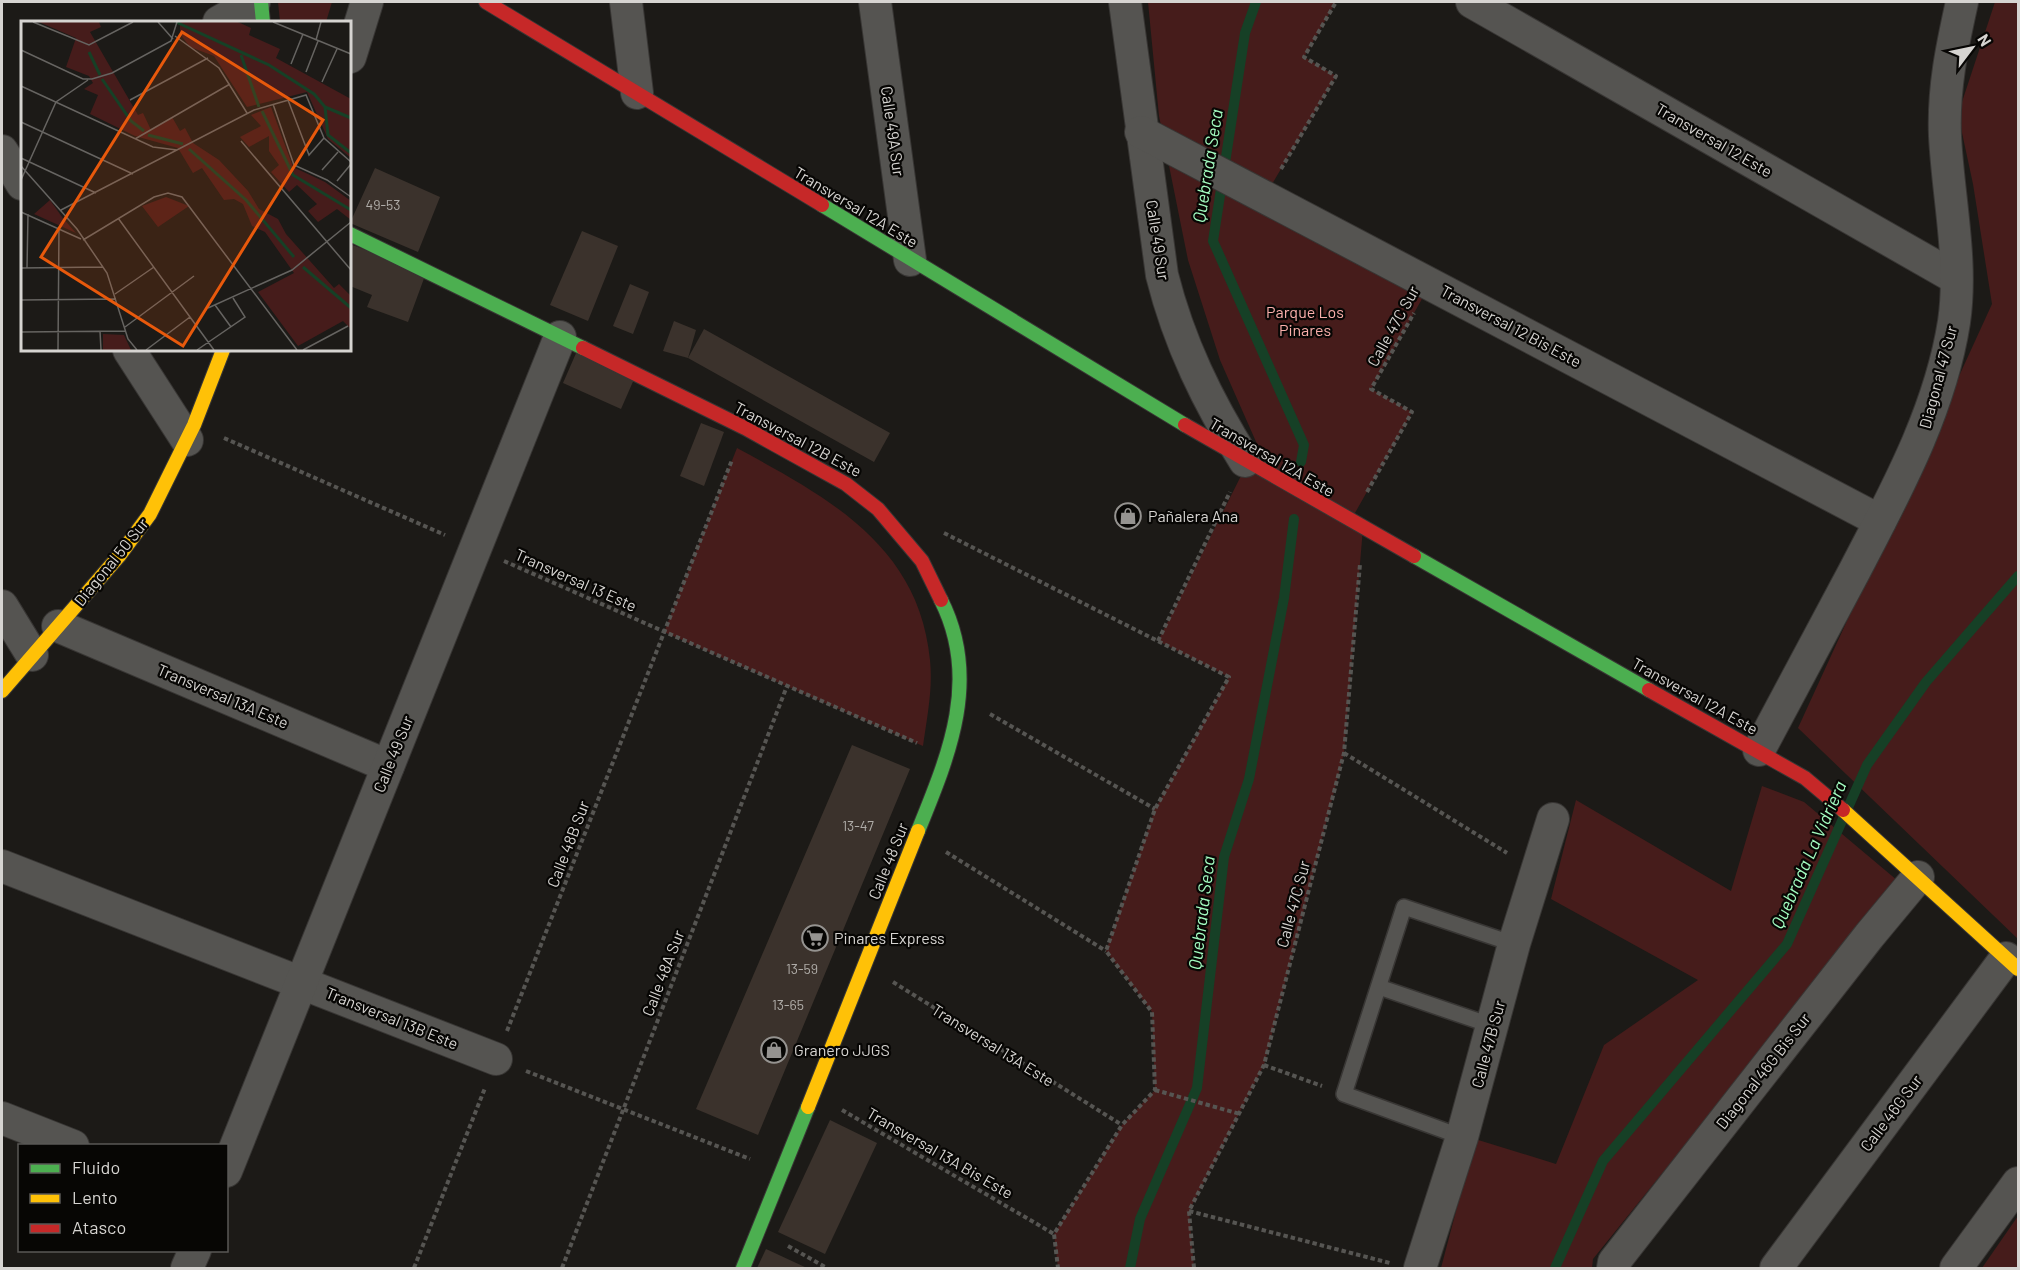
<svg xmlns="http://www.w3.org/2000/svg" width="2020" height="1270" font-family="Barlow,sans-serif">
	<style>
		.green { fill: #461c1b }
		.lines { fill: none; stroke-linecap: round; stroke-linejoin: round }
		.stream { stroke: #164026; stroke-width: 10 }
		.building { fill: #3b322c }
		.lane-casing { stroke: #383634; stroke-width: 18 }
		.street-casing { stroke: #383634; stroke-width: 34 }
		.fast-casing { stroke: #383634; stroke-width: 16 }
		.slow-casing { stroke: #383634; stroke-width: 16 }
		.jam-casing { stroke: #383634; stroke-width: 16 }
		.path { stroke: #565552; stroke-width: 4; stroke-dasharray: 4.5 3; stroke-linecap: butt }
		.lane { stroke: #555451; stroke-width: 15 }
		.street { stroke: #555451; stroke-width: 32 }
		.fast { stroke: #4caf50; stroke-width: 14 }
		.slow { stroke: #ffc107; stroke-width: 14 }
		.jam { stroke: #c62828; stroke-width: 14 }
		.labels { text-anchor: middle; stroke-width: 4.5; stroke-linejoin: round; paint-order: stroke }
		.number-label { font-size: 14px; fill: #afaca8 }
		.street-label { font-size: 16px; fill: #d6d4d1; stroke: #070604 }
		.park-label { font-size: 16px; fill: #faafab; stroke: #070604 }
		.poi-label { font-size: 16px; fill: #d6d4d1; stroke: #070604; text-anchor: start }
		.water-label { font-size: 18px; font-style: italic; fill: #a3fcc0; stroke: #070604 }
		.inset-river { fill: none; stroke: #164026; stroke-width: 3 }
		.inset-road { fill: none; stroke: #666461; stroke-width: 1.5 }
		.view { fill: #e8590c; fill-opacity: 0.15; stroke: #e8590c; stroke-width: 3 }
		.inset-edge { fill: none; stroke: #d6d4d1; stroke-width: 3 }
	</style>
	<rect width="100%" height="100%" fill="#1c1a17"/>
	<!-- green -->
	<g class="green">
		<polygon points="278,2 332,2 326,22 280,22"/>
		<polygon points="1148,2 1336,2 1304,57 1336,76 1265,196 1431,283 1371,389 1412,412 1351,520 1363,528 1344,753 1264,1065 1189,1211 1194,1268 1058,1268 1054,1234 1122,1125 1155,1090 1152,1012 1106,951 1155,809 1229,677 1158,641 1257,444 1220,360 1188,260 1159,116"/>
		<polygon points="1995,2 2018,2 2018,939 1798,728 1992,304 1973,184 1958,114"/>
		<path d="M737 448C827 497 919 545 930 660 933 689 927 717 923 746L664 632Z"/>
		<polygon points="1762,786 1804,802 1898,881 1593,1259 1592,1268 1441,1268 1475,1139 1556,1164 1604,1045 1698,980 1551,899 1576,800 1731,891"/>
		<polygon points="2018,1216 2018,1268 1982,1268"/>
	</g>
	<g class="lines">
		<!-- stream -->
		<g class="stream">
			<polyline points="1256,2 1245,33 1213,241 1304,445 1301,462"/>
			<polyline points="1130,1268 1140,1219 1197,1088 1224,857 1249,779 1284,598 1294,519"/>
			<polyline points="1555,1268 1603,1161 1787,944 1867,765 1926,682 2018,576"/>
		</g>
	</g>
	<!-- building -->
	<g class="building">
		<polygon points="375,168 440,197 418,252 350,223"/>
		<polygon points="582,231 618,246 588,321 550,305"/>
		<polygon points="350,244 426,273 408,322 367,307 372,295 350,286"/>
		<polygon points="630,284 649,292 633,334 613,326"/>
		<polygon points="674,321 696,330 688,358 663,351"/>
		<polygon points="704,329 890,433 874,462 688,358"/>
		<polygon points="577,351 635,377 621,409 563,383"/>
		<polygon points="701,423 724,432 704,486 680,476"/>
		<polygon points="852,745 910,769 758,1135 696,1109"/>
		<polygon points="830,1120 877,1143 825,1254 778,1232"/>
		<polygon points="766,1249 807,1268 757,1268"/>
	</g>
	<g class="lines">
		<!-- lane casing -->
		<g class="lane-casing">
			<g id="lane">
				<polyline points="1379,987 1493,1026"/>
				<polyline points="1462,1137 1344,1094 1404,907 1514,944"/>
			</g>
		</g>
		<!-- street casing -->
		<g class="street-casing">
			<g id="street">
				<polyline points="626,2 637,93"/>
				<polyline points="875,2 910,260"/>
				<path d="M1125 2 1162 275C1179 343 1208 402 1245 461"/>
				<polyline points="1472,2 1956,278"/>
				<polyline points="219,22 254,2"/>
				<polyline points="350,57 367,2"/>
				<polyline points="1141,132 1880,521"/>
				<polyline points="2,151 22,184"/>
				<polyline points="129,350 187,440"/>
				<polyline points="2,606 32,655"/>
				<polyline points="58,626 388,766"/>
				<path d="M1759 750C1791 690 1823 630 1855 570 1896 491 1940 411 1954 322 1963 261 1948 197 1945 136 1943 89 1952 47 1962 2"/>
				<polyline points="2,866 496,1059"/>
				<polyline points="2,1118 73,1146"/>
				<polyline points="226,1171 560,337"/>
				<polyline points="187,1268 195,1250"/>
				<polyline points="1420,1268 1462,1137 1514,944 1553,819"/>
				<polyline points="1613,1268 1614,1262 1869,936 1918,877"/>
				<polyline points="1776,1268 2006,958"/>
				<polyline points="1956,1268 2018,1183"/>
			</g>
		</g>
		<!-- fast casing -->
		<g class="fast-casing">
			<g id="fast">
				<polyline points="261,2 263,22"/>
				<polyline points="822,205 1185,425"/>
				<polyline points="350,234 583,348"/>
				<polyline points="1414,556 1649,690"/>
				<path d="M918 831C949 755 981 679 941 600"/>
				<polyline points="743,1268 808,1107"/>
			</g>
		</g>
		<!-- slow casing -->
		<g class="slow-casing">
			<g id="slow">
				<polyline points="2,691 119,556 150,514 194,425 223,350"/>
				<polyline points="1843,810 2018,969"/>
				<polyline points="808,1107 918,831"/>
			</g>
		</g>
		<!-- jam casing -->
		<g class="jam-casing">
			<g id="jam">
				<polyline points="486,2 822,205"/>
				<polyline points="583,348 745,428 846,484 878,509 922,561 941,600"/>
				<polyline points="1185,425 1414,556"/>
				<polyline points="1649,690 1805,778 1843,810"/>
			</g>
		</g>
		<!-- path -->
		<g class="path">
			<polyline points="1281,169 1336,76 1304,57 1336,2"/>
			<polyline points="224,438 445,535"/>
			<polyline points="1367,492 1412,412 1371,389 1414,313"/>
			<polyline points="944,533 1229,677 1155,809 1106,951 1152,1012 1155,1090 1122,1125 1054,1234 1058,1268"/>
			<polyline points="504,561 917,743"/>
			<polyline points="1158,641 1230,492"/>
			<polyline points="990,714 1155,809"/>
			<polyline points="1344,753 1507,853"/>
			<polyline points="946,852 1106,951"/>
			<polyline points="893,982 1122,1125"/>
			<polyline points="507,1031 732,460"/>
			<polyline points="1264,1065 1322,1086"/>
			<polyline points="526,1071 750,1159"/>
			<polyline points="1155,1090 1240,1114"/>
			<polyline points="842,1110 1054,1234"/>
			<polyline points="1189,1211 1390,1263"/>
			<polyline points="788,1246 827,1268"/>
			<polyline points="414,1268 485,1088"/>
			<polyline points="562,1268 787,686"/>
			<polyline points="1194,1268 1189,1211 1264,1065 1344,753 1360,564"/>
		</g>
		<!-- lane -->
		<use href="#lane" class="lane"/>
		<!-- street -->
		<use href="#street" class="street"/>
		<!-- fast -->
		<use href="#fast" class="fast"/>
		<!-- slow -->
		<use href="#slow" class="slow"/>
		<!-- jam -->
		<use href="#jam" class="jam"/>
	</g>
	<!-- icons -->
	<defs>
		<g id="shop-ring" transform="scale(1.35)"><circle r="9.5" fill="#070604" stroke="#959390" stroke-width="1.5"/><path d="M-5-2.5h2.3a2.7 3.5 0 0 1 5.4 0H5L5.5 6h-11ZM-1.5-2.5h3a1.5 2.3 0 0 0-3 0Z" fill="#959390"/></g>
		<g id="supermarket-ring" transform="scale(1.35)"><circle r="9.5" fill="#070604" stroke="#959390" stroke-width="1.5"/><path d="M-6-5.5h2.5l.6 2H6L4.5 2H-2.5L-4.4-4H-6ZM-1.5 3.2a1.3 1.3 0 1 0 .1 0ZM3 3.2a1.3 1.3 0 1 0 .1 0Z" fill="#959390"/></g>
	</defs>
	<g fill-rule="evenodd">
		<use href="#shop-ring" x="1128" y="516"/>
		<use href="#supermarket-ring" x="815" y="938"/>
		<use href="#shop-ring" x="774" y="1050"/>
	</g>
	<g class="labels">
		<!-- number labels -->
		<g class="number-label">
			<text x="383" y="210">49-53</text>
			<text x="858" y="831">13-47</text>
			<text x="802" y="974">13-59</text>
			<text x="788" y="1010">13-65</text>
		</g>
		<!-- street labels -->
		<g class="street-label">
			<text transform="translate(893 131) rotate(82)" y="6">Calle 49A Sur</text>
			<text transform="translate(1714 140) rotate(30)" y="6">Transversal 12 Este</text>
			<text transform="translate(856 207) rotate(31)" y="6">Transversal 12A Este</text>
			<text transform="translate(1158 240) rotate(81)" y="6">Calle 49 Sur</text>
			<text transform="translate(1393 326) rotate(-61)" y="6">Calle 47C Sur</text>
			<text transform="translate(1511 326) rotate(28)" y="6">Transversal 12 Bis Este</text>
			<text transform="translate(1938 377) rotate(-75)" y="6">Diagonal 47 Sur</text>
			<text transform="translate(798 439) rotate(28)" y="6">Transversal 12B Este</text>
			<text transform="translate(1272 457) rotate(30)" y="6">Transversal 12A Este</text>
			<text transform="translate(111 562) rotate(-51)" y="6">Diagonal 50 Sur</text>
			<text transform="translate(576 580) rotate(24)" y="6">Transversal 13 Este</text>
			<text transform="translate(223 696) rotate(23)" y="6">Transversal 13A Este</text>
			<text transform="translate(1695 696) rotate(29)" y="6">Transversal 12A Este</text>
			<text transform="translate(393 754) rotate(-68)" y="6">Calle 49 Sur</text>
			<text transform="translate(568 844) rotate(-69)" y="6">Calle 48B Sur</text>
			<text transform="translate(888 861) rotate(-68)" y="6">Calle 48 Sur</text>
			<text transform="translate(1293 904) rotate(-75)" y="6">Calle 47C Sur</text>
			<text transform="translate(663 973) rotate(-69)" y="6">Calle 48A Sur</text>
			<text transform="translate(392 1018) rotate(22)" y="6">Transversal 13B Este</text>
			<text transform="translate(1488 1044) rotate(-75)" y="6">Calle 47B Sur</text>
			<text transform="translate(993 1045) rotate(32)" y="6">Transversal 13A Este</text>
			<text transform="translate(1763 1071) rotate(-52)" y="6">Diagonal 46G Bis Sur</text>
			<text transform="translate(1891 1113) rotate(-53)" y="6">Calle 46G Sur</text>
			<text transform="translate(940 1153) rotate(30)" y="6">Transversal 13A Bis Este</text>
		</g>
		<!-- park labels -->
		<g class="park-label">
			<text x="1305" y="318">Parque Los<tspan x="1305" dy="18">Pinares</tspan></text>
		</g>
		<!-- poi labels -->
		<g class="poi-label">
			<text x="1148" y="522">Pañalera Ana</text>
			<text x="834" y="944">Pinares Express</text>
			<text x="794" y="1056">Granero JJGS</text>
		</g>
		<!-- water labels -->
		<g class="water-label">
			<text transform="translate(1208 166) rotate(-81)" y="6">Quebrada Seca</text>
			<text transform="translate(1809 855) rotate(-66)" y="6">Quebrada La Vidriera</text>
			<text transform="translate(1202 913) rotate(-83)" y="6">Quebrada Seca</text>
		</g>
	</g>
	<!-- overview -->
	<g transform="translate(21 21)">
		<rect width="330" height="330" fill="#1c1a17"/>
		<path d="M18 1H78L80 6 69 11 117 94 122 92 130 109 151 96 159 110 164 107 172 122 198 139 227 170 238 188 257 198 265 213 313 267 318 263 330 275V308L322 300 277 325 237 271 273 252 244 211 231 205 222 183 213 178 203 179 181 147 172 152 157 127 114 115 69 93 77 74 63 68 72 62 68 55 45 46 55 17ZM159 1H217L230 7 228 14 259 28 255 37 330 78V137L307 118 286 71 226 86 193 35 169 26 159 13ZM250 86 272 146 304 161 330 180V199L316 188 297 201 287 190 296 183 276 164 268 171 250 151 258 144 248 130V115L228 126 219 116 240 105 230 94ZM145 176 168 185 137 206 121 185ZM29 179 41 196 55 212 13 193ZM82 313 103 314 110 329H82Z" fill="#461c1b"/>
		<path class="inset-river" d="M155 1 248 44 293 73 304 86 330 97M68 31 79 54M220 34 238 86M81 58 110 100 123 110M304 86 307 114 330 132M241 90 272 154 330 189M127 114 162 123M168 128 225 179 273 236M282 246 330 287"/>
		<path class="inset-road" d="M12 1 68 24 112 1M137 1 152 18M252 1 330 33M154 15 198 47 226 92M295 19 300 1M0 29 62 58H71L91 52 150 20 156 1M270 43 282 13M285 51 297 20M301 61 316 28M0 65 132 126 156 129M109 79 187 37M267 79 288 134 303 117M252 83 273 144 306 159 330 176M0 101 112 153M114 118 209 63M220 120 330 249M0 137 75 172M0 145 56 208 86 252 107 318 116 329M301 149 317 131M0 159 35 81 67 59M316 160 330 143M40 189 233 89 285 74 303 117 330 141M0 191 60 218M97 197 193 329M62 219 133 176 147 172 161 176 276 329M0 247 82 246M6 247 7 193M94 273 133 246M0 279 95 278M194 284 210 306M187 287 271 249 330 201M104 306 173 255M79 310 80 329M0 311 105 310M37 329 38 207M125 329 169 296M176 329 224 296 212 277M282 329 327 305"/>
		<path class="view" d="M161 11 302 99 162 325 20 236Z"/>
		<rect width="330" height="330" class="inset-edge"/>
	</g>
	<!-- border -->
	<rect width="2020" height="1270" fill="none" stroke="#d6d4d1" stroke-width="6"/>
	<!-- legend -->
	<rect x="18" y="1144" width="210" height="108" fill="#070604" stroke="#5a5856" stroke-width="1.5"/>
	<rect x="30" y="1164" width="30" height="9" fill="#4caf50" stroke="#5a5856" stroke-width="1.5"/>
	<text x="72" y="1174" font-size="18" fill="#d6d4d1">Fluido</text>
	<rect x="30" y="1194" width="30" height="9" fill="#ffc107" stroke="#5a5856" stroke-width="1.5"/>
	<text x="72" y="1204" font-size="18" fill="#d6d4d1">Lento</text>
	<rect x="30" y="1224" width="30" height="9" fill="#c62828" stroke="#5a5856" stroke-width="1.5"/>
	<text x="72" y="1234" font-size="18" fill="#d6d4d1">Atasco</text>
	<!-- north arrow -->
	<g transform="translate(1972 48) rotate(58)" stroke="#070604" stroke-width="4.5" paint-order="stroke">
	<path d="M0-4.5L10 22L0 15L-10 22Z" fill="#d6d4d1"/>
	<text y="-9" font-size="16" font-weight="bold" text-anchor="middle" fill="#d6d4d1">N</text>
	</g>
</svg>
